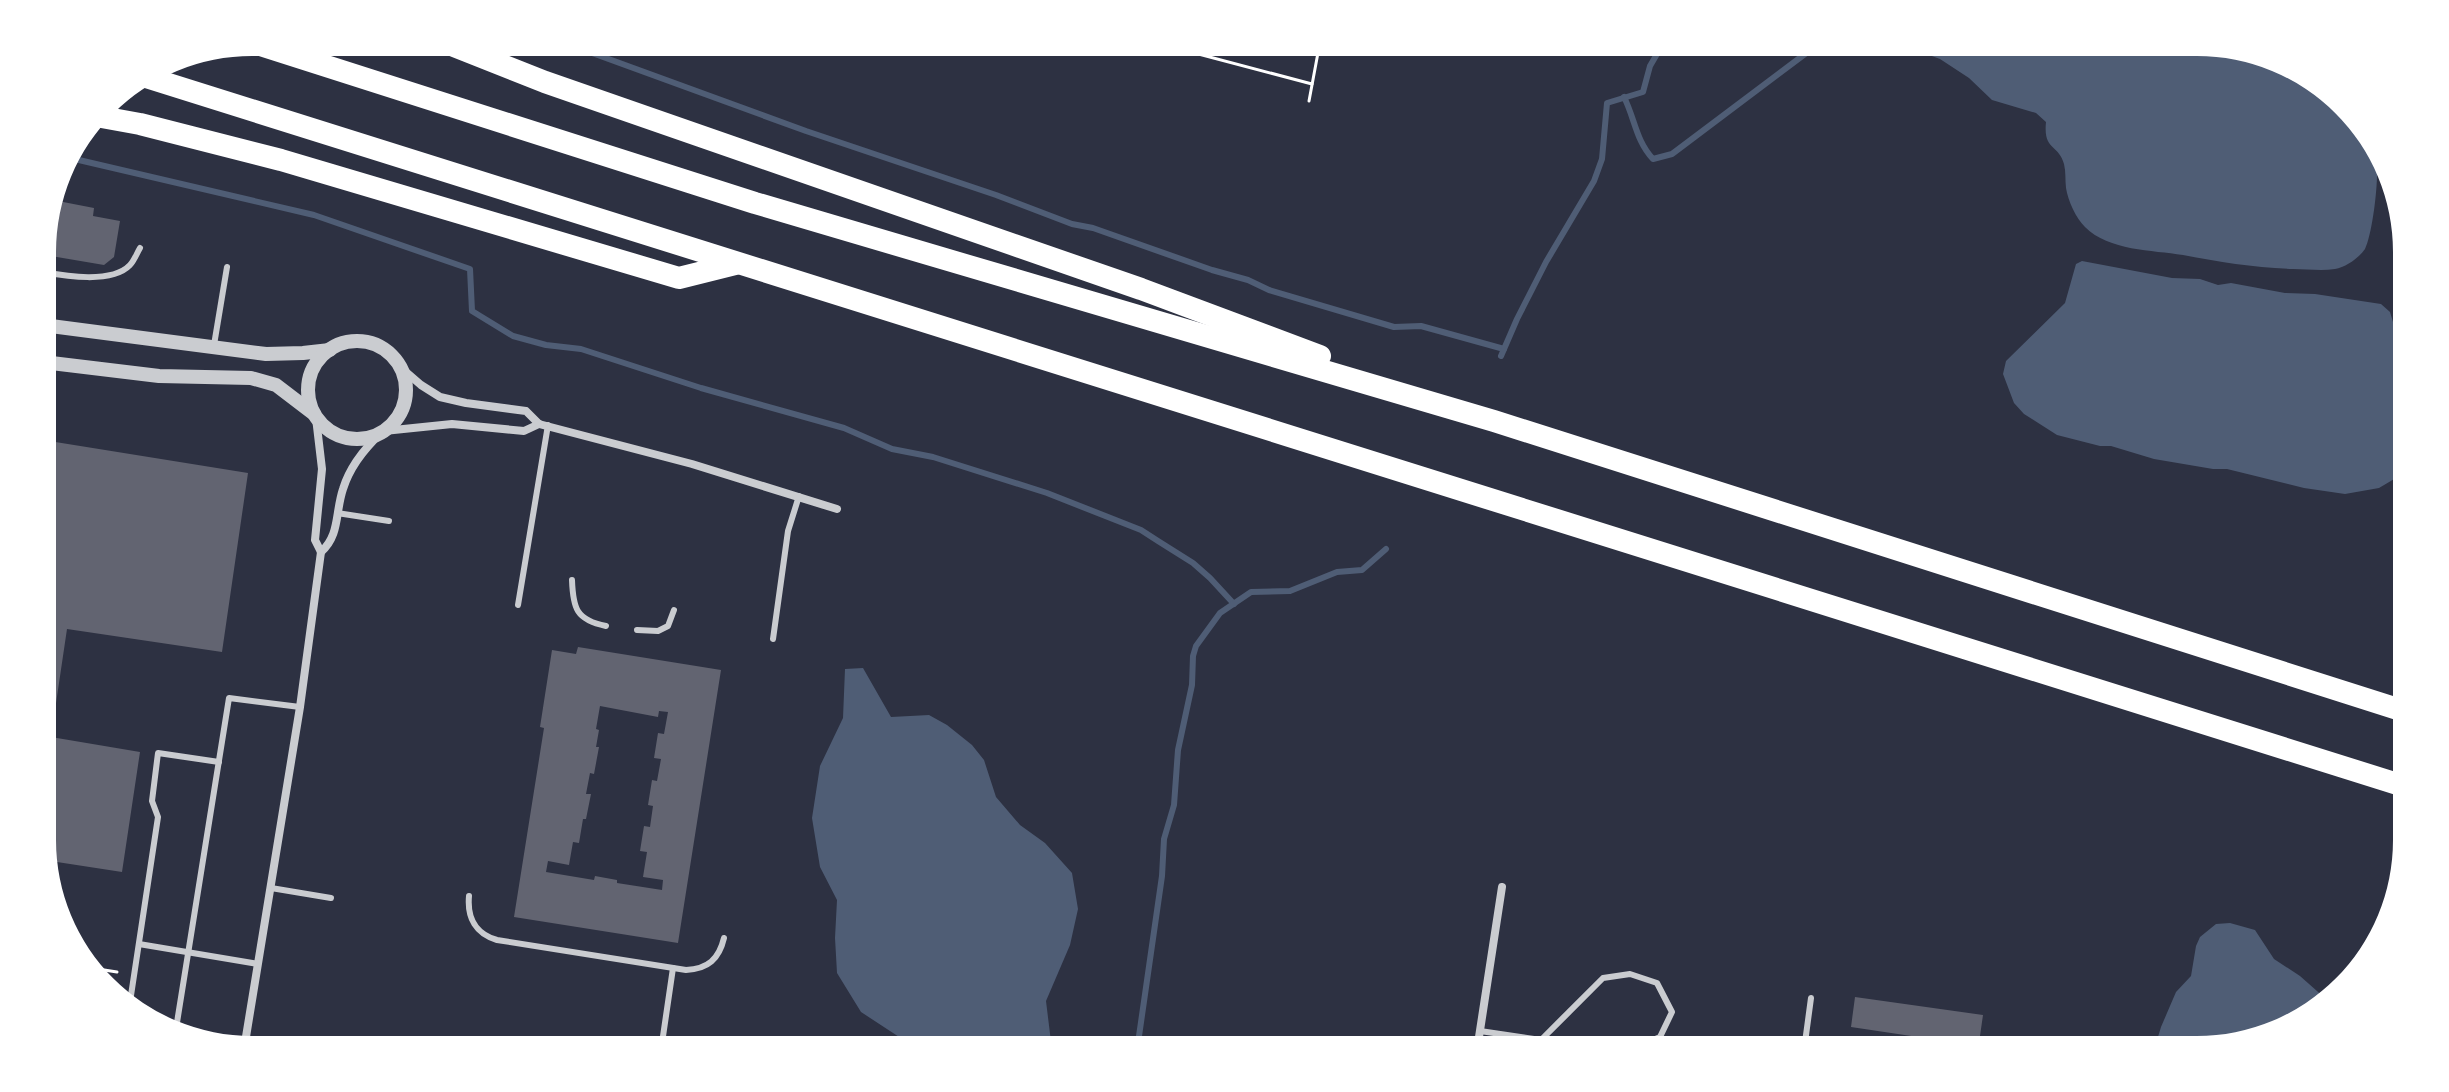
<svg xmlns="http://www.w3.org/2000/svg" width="2449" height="1092" font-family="Jost,sans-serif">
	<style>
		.water { fill: #4f5d75 }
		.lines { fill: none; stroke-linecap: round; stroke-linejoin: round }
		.stream { stroke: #4f5d75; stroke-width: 6 }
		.building { fill: #626471; fill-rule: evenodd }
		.path { stroke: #fff; stroke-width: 3 }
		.service { stroke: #caccd0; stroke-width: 6 }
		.minor { stroke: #caccd0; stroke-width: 8 }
		.tertiary { stroke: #caccd0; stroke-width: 14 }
		.motorway { stroke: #fff; stroke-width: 22 }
	</style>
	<rect width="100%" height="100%" fill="#2d3142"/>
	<!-- water -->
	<g class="water">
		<path d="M1894 42H2197L2277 58 2358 120C2360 133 2370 140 2375 152 2381 168 2373 233 2365 249 2359 258 2346 267 2335 269 2321 271 2307 269 2293 269 2256 268 2220 262 2183 255 2152 250 2109 251 2085 227 2076 218 2068 201 2066 188 2065 180 2066 172 2064 164 2059 144 2043 151 2046 122L2036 113 1992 100 1969 78 1940 59Z"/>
		<polygon points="2082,261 2172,278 2200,279 2218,285 2231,283 2285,293 2315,294 2381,304 2390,312 2393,322 2405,338 2406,472 2379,488 2345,494 2304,488 2227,469 2213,469 2154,459 2111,446 2100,446 2057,435 2024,414 2014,403 2003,374 2006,361 2065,303 2076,264"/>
		<polygon points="863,668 891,717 929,715 947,725 972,745 984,760 996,797 1020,825 1045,843 1072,873 1078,909 1070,945 1046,1001 1052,1050 919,1050 861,1012 837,973 835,938 837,900 820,867 812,818 820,766 843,718 845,669"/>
		<polygon points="2230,923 2255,930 2274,959 2300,976 2326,999 2314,1014 2210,1050 2154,1050 2161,1027 2176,992 2191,976 2196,946 2200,937 2216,924"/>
	</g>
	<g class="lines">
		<!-- stream -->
		<g class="stream">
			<polyline points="562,42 806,131 996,195 1072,224 1093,228 1212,270 1248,280 1269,290 1394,327 1421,326 1504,349"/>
			<path d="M1624 97C1635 119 1636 141 1653 159L1672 154 1821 42"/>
			<polyline points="66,157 314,215 470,269 472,311 513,336 546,345 581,349 701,388 844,428 892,449 933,457 1047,493 1141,530 1158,541 1193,563 1210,578 1234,604"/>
			<polyline points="1501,356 1517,319 1546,262 1594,181 1602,159 1607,103 1643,92 1650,66 1664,42"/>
			<polyline points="1137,1050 1162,876 1164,839 1174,805 1178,750 1192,685 1193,656 1196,646 1220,613 1251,592 1290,591 1337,572 1362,570 1386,549"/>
		</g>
	</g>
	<!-- building -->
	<g class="building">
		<polygon points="58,201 94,208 93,216 120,221 114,257 104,265 51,256 50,262 43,261 42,238 50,210 56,212"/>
		<polygon points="43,440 248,473 222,652 67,629 51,737 140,752 122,872 44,860"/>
		<path d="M578 647 721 670 678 943 514 917 544 728 540 727 552 650 576 654ZM600 706 658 717 659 711 668 712 664 734 658 733 654 758 661 759 657 781 652 780 648 805 653 806 650 827 644 826 640 851 647 852 643 877 663 880 662 890 617 883V880L595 876 594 880 546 872 548 861 569 865 573 842 579 843 583 819H586L591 794H586L590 773 594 774 599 747H596L599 730 596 729Z"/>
		<polygon points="1855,997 1983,1015 1978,1050 1957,1048 1958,1043 1851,1027"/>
	</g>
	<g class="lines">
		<!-- path -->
		<g class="path">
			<polyline points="1153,42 1312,84"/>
			<polyline points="1309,101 1320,42"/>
			<polyline points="85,967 117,972"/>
		</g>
		<!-- service -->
		<g class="service">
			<path d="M43 272C65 276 112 284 130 265 134 261 137 253 140 248"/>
			<polyline points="214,345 227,267"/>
			<polyline points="337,513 389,521"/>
			<path d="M572 580C573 608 576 620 606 626"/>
			<polyline points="518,605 548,425"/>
			<polyline points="637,630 658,631 668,626 674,610"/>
			<polyline points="773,639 788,531 799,496"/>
			<polyline points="271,888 331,898"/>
			<path d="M469 896C467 918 476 934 497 940L686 970C708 969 719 959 724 938"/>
			<polyline points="139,944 258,964"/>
			<polyline points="130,1002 158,817 152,801 158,753 219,762"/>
			<polyline points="1480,1031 1610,1050"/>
			<polyline points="175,1035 229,698 300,707"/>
			<polyline points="1541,1040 1603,978 1630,974 1657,983 1672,1012 1660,1037 1630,1050"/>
			<polyline points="1805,1048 1818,1050"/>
			<polyline points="661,1050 673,968"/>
			<polyline points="1804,1050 1811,998"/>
		</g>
		<!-- minor -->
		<g class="minor">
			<polyline points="399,366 421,385 440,397 466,403 526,411 539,424 692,464 837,509"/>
			<polyline points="384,431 452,424 524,431 539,424"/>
			<path d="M321 552C340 535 335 513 343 489 350 466 364 449 381 433"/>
			<polyline points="244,1049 300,707 321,552 315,540 322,469 316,418"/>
			<polyline points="1477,1050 1502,887"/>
		</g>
		<!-- tertiary -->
		<g class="tertiary">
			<polyline points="43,325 266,354 303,353 330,350"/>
			<circle cx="357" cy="390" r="49"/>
			<polyline points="43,362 159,376 251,378 276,385 314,414"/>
		</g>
		<!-- motorway -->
		<g class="motorway">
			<polyline points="251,42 755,203 1494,421 2407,712"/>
			<polyline points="444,42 545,82 1141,289 1320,356"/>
			<polyline points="143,76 2407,787"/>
			<polyline points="96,116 140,124 281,160 679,278 735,264"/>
		</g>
	</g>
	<!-- crop -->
	<path d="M0 0H2449V1092H0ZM252 56H2197A196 196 0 0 1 2393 252V840A196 196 0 0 1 2197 1036H252A196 196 0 0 1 56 840V252A196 196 0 0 1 252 56Z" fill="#fff" fill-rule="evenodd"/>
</svg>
